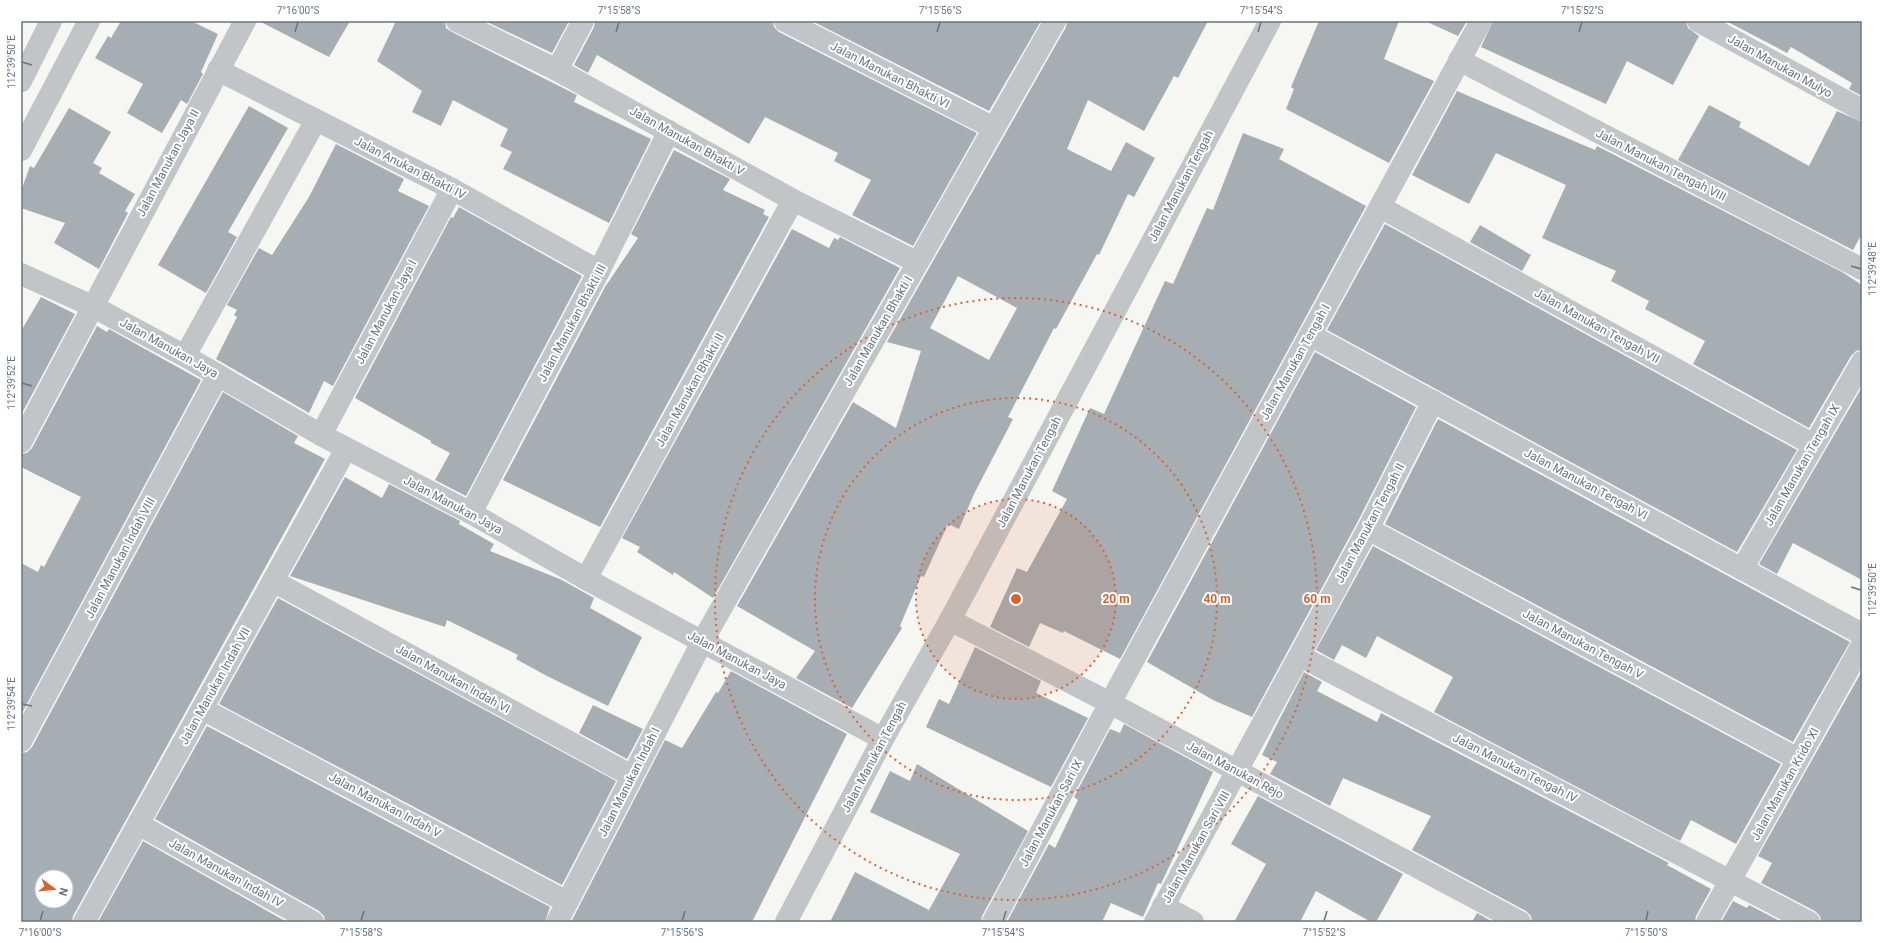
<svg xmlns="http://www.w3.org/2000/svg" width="1883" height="943" font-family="Roboto,sans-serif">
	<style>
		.building { fill: #a7aeb3; fill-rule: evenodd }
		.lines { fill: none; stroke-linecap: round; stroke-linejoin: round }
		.street { stroke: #c1c5c8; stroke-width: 22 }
		.ticks { fill: none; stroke: #677482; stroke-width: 1.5 }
		.ring { fill: none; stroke: #d66433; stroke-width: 2; stroke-dasharray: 2 4 }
		.labels { text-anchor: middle; stroke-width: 4; stroke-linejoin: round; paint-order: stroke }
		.street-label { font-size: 12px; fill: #677482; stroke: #fff }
		.centre { fill: #d66433; stroke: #fff; stroke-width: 2 }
		.ring-label { font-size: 12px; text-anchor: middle; font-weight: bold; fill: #d66433; stroke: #fff; stroke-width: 4; stroke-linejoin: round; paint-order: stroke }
		.neatline { fill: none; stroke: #677482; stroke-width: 1.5 }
		.ticks-label { font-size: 10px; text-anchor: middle; fill: #677482 }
	</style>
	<rect width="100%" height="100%" fill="#f6f6f3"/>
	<!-- building -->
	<g class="building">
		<polygon points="121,21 191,21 218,34 201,72 203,74 187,104 181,100 162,133 127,113 143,84 95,58 108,36 111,38"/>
		<polygon points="259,21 350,21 329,57"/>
		<polygon points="396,21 445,21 446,28 452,32 577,95 574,102 651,139 609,223 503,169 512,152 500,146 508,129 453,100 441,126 412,112 422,91 377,61"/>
		<polygon points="485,21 569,21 552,53"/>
		<polygon points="595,21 773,21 774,27 779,32 977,133 913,246 852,215 871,180 834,161 838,153 765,117 749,144 597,55 588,73 574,65 594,27"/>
		<polygon points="812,21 1041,21 989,111"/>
		<path d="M1067 21H1208L1178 78 1174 76 1144 131 1088 100 1067 149 1111 171 1126 142 1155 158 1134 197 1128 194 1099 255 1097 254 1056 329 1054 328 1008 417 1013 419 974 494 959 529 948 524 924 577 921 576 900 626 902 628 852 708 796 678 815 651 737 606 853 402 896 428 921 351 887 342 1066 27ZM958 276 1017 308 989 360 930 328Z"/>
		<polygon points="1319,21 1399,21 1384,59 1434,81 1389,163 1286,109 1294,89 1291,87"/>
		<polygon points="1425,21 1467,21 1458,36"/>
		<polygon points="1493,21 1686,21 1688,28 1699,36 1673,85 1627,61 1606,104 1481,47"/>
		<polygon points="1726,21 1862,21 1862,96 1849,89 1852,83 1791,47 1787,53"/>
		<polygon points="1457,91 1595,150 1597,146 1842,272 1862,285 1862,350 1856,351 1851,356 1809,428 1693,364 1705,341 1645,309 1649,301 1611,281 1616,271 1542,238 1566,185 1496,153 1469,204 1412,175"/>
		<polygon points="1709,105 1741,122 1739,127 1809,166 1837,111 1862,122 1862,234 1853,250 1678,160"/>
		<polygon points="249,106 288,128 228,232 237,237 206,293 158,265"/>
		<polygon points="69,108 111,132 93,163 102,168 99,173 135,194 125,211 128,213 99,269 54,243 65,223 21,208 21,191 30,166 34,168"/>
		<polygon points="1243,133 1284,149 1279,159 1366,206 1120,659 1064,631 1063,633 1040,623 1029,647 990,627 1017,568 1027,572 1067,499 1052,491 1090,408 1104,414 1165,281 1173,284 1207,208 1213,210"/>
		<polygon points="336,144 404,179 398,191 429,206 333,386 324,381 309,413 216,359 237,317 234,315 237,310 227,305 259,248 272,255 309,197"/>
		<polygon points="674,150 730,179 723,190 765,210 763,214 769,217 600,527 503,480 605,287 638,238 631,234"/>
		<polygon points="459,207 582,276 466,496 435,480 450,453 431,443 431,441 355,398 451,217 453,218"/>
		<polygon points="1385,224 1797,450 1737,552 1327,330"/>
		<polygon points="1480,225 1531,255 1522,271 1470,242"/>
		<polygon points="792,229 829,248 834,238 838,240 840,237 900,268 713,598 674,572 673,575 637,552 640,547 622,538"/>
		<polygon points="41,297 75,314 21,415 21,331"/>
		<polygon points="97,326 107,332 109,329 201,380 21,715 21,563 38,572 41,565 44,567 81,497 21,467 21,454 27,453 32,448"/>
		<polygon points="1315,352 1416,407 1357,523 1252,717 1213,700 1147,662"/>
		<polygon points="1862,387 1862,580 1793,543 1777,574 1759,564"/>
		<path d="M223 392 298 436 294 443 325 459 73 916 72 922H21V753L27 752 32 747ZM42 877H66V901H42Z"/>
		<polygon points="1438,419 1850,642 1793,742 1385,524"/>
		<polygon points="345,477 382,498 389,484 460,521 459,524 494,544 490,551 562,580 594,598 590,608 642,637 608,706 547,676 516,659 518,655 447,620 445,627 290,576"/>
		<polygon points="1373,546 1781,764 1736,844 1691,820 1680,841 1434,712 1453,677 1377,636 1366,658 1342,645 1334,660 1316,650"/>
		<polygon points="278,598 616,781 562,885 219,704"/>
		<polygon points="975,647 1041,681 1036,693 1088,718 1051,787 926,727 939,699 949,704"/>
		<polygon points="731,671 847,734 752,922 571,922 665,740 682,748 716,692 718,693"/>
		<polygon points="1862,671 1862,922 1821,922 1820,916 1815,911 1761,883 1772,863 1758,856"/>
		<polygon points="1304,672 1322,682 1317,691 1377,722 1381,713 1669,863 1667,865 1711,889 1696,916 1695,922 1532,922 1531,916 1526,911 1412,850 1431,816 1343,778 1330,806 1270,774 1277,762 1262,755 1275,728"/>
		<polygon points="593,705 643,729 627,759 579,733"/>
		<polygon points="1124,724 1213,772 1161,884 1158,883 1143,917 1111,903 1102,922 1007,922 1049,844 1055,848 1078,800 1074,797 1110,729 1120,733"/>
		<polygon points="207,726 550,907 545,922 325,922 324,916 319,911 155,819"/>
		<polygon points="917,764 1028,831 982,916 981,922 830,922 855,872 929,910 960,854 870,812 890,771 910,781"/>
		<polygon points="1258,796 1403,874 1376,922 1371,922 1316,891 1300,922 1234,922 1266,864 1231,844"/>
		<polygon points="143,841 287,922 98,922"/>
		<polygon points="1733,901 1747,908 1749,905 1782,922 1721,922"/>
		<polygon points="1477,913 1493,922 1472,922"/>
	</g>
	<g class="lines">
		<!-- street -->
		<g class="street">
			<polyline points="457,21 557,70 793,200 917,262"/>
			<polyline points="785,21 994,128"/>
			<polyline points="1698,21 1862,110"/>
			<polyline points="1459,60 1862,269"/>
			<polyline points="218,70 452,189 599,271"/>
			<polyline points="557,70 583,21"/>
			<polyline points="21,81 51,21"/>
			<polyline points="21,150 89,21"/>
			<polyline points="1380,207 1814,445"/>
			<polyline points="21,274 92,306 185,356 321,435 471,513 586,579 883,739"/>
			<polyline points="1310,335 1862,634"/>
			<polyline points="185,356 316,120"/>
			<polyline points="321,435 452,189"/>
			<polyline points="21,442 245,21"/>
			<polyline points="471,513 599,271 669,131"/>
			<polyline points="1368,529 1798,759"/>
			<polyline points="1742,569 1862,362"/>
			<polyline points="586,579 793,200"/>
			<polyline points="273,581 632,776"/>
			<polyline points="950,620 1110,703 1520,922"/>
			<polyline points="1300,656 1809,922"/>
			<polyline points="202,709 567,902"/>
			<polyline points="21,741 218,375"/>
			<polyline points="138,824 313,922"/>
			<polyline points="1163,906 1193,922"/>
			<polyline points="84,922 346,449"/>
			<polyline points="557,922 702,642 1055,21"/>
			<polyline points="786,922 883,739 950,620 1270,21"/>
			<polyline points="993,922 1110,703 1481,21"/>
			<polyline points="1155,922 1368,529 1433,401"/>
			<polyline points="1707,922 1862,645"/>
		</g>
	</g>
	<!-- ticks -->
	<path class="ticks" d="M295 32 298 22M616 32 619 22M937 32 940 22M1258 32 1261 22M1579 32 1582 22M22 62 32 65M1851 266 1861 269M22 383 32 386M1851 587 1861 590M22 704 32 706M40 921 43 911M361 921 364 911M682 921 685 911M1003 921 1006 911M1324 921 1327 911M1646 921 1648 911"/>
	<!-- distance rings -->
	<circle cx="1016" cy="599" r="100" fill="#d66433" fill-opacity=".12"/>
	<g class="ring">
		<circle cx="1016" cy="599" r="100"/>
		<circle cx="1016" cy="599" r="201"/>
		<circle cx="1016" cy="599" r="301"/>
	</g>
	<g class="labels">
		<!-- street labels -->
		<g class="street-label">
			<text transform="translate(1780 66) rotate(29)" y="4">Jalan Manukan Mulyo</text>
			<text transform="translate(890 75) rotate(27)" y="4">Jalan Manukan Bhakti VI</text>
			<text transform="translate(687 141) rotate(29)" y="4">Jalan Manukan Bhakti V</text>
			<text transform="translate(168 163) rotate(-62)" y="4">Jalan Manukan Jaya II</text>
			<text transform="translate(1661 165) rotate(27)" y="4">Jalan Manukan Tengah VIII</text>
			<text transform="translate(410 168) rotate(27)" y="4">Jalan Anukan Bhakti IV</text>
			<text transform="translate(1181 186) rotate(-62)" y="4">Jalan Manukan Tengah</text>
			<text transform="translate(386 312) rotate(-62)" y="4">Jalan Manukan Jaya I</text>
			<text transform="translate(572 323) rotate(-62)" y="4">Jalan Manukan Bhakti III</text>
			<text transform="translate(1597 326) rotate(29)" y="4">Jalan Manukan Tengah VII</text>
			<text transform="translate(878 331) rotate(-60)" y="4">Jalan Manukan Bhakti I</text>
			<text transform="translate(169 348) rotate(29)" y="4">Jalan Manukan Jaya</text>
			<text transform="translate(1295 362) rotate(-61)" y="4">Jalan Manukan Tengah I</text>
			<text transform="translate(690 390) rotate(-61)" y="4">Jalan Manukan Bhakti II</text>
			<text transform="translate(1802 465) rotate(-60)" y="4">Jalan Manukan Tengah IX</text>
			<text transform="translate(1029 472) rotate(-62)" y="4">Jalan Manukan Tengah</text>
			<text transform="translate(1586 484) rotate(28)" y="4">Jalan Manukan Tengah VI</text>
			<text transform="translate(453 505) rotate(28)" y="4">Jalan Manukan Jaya</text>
			<text transform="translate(1370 523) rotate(-62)" y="4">Jalan Manukan Tengah II</text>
			<text transform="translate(120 558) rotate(-62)" y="4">Jalan Manukan Indah VIII</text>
			<text transform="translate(1583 644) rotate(28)" y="4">Jalan Manukan Tengah V</text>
			<text transform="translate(737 660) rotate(28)" y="4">Jalan Manukan Jaya</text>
			<text transform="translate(453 679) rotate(29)" y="4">Jalan Manukan Indah VI</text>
			<text transform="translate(215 686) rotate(-61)" y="4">Jalan Manukan Indah VII</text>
			<text transform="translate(874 757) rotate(-62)" y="4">Jalan Manukan Tengah</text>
			<text transform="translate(1515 768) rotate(27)" y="4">Jalan Manukan Tengah IV</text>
			<text transform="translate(1235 770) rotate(28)" y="4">Jalan Manukan Rejo</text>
			<text transform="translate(629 782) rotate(-63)" y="4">Jalan Manukan Indah I</text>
			<text transform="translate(1785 784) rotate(-61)" y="4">Jalan Manukan Krido XI</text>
			<text transform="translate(385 805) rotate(28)" y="4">Jalan Manukan Indah V</text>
			<text transform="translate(1051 813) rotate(-62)" y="4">Jalan Manukan Sari IX</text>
			<text transform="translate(1196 847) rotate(-61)" y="4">Jalan Manukan Sari VIII</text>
			<text transform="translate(226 873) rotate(29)" y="4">Jalan Manukan Indah IV</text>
		</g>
	</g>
	<circle cx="1016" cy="599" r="6" class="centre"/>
	<g class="ring-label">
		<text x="1116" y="603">20 m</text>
		<text x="1217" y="603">40 m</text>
		<text x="1317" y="603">60 m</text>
	</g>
	<!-- border -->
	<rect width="1883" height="943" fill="none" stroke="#ffffff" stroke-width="44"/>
	<!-- north arrow -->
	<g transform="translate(54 889) rotate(106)"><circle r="19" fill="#ffffff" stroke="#c2c7cd"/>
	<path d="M0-3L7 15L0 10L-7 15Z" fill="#d66433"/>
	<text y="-6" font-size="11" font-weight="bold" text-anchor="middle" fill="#677482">N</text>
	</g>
	<rect x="22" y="22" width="1839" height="899" class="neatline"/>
	<g class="ticks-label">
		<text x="298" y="14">7°16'00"S</text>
		<text x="619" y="14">7°15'58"S</text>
		<text x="940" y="14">7°15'56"S</text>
		<text x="1261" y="14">7°15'54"S</text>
		<text x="1582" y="14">7°15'52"S</text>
		<text transform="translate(11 62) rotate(-90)" y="4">112°39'50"E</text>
		<text transform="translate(1872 269) rotate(-90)" y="4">112°39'48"E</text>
		<text transform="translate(11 383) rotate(-90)" y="4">112°39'52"E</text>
		<text transform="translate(1872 590) rotate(-90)" y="4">112°39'50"E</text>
		<text transform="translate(11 704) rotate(-90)" y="4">112°39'54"E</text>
		<text x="40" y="936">7°16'00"S</text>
		<text x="361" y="936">7°15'58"S</text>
		<text x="682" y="936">7°15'56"S</text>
		<text x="1003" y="936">7°15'54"S</text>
		<text x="1324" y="936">7°15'52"S</text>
		<text x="1646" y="936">7°15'50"S</text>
	</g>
</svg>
